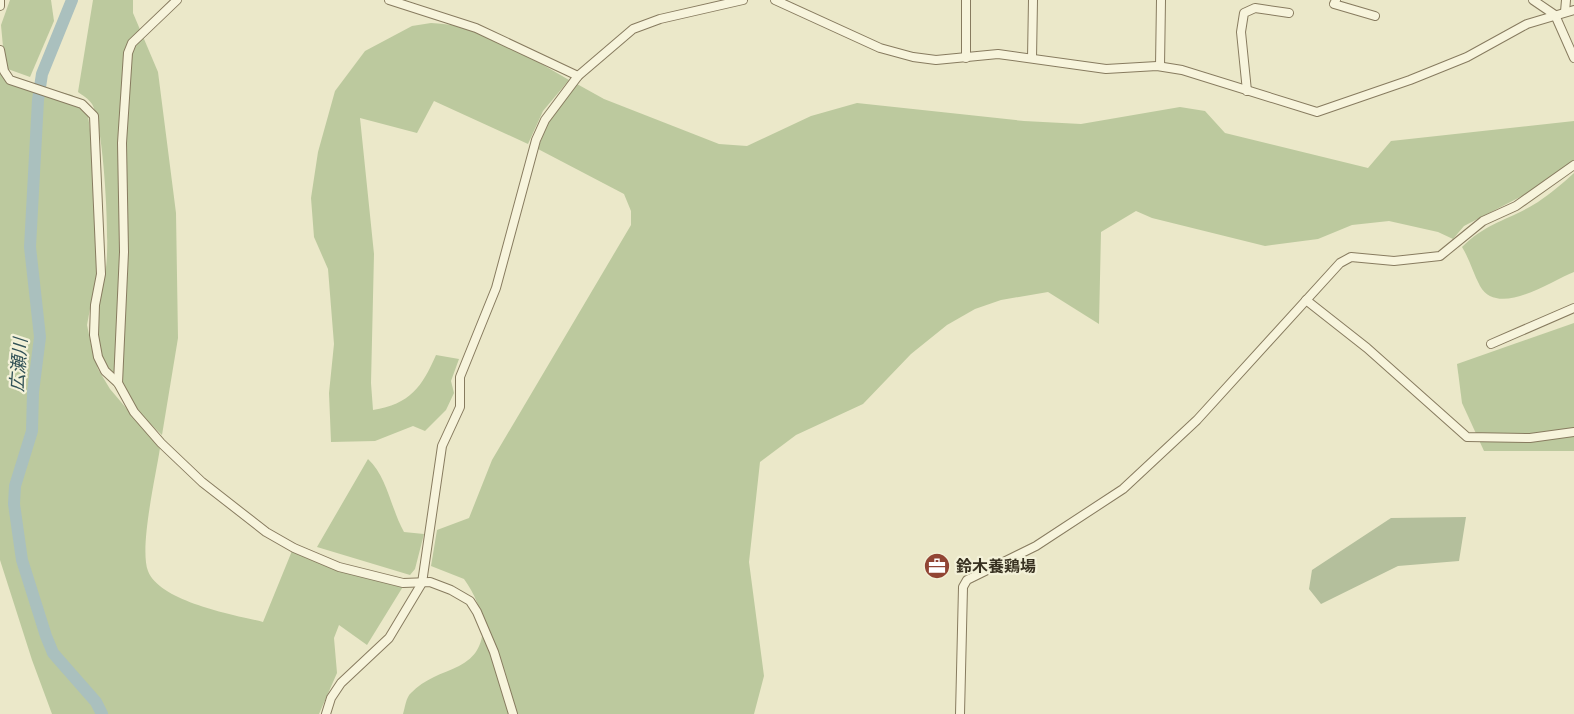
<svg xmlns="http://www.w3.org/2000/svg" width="1574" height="714" font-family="'Source Serif 4','Noto Sans JP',serif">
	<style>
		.green { fill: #bcc99e }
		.cemetery { fill: #b4bf9c }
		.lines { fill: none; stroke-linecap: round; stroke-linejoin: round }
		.river { stroke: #aac0be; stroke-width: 12 }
		.minor-casing { stroke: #877b5f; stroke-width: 10 }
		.minor { stroke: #f7f4dc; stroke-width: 8 }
		.labels { text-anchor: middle; stroke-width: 4.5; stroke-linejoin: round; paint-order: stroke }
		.poi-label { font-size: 16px; font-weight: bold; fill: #383121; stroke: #f3f1d8; text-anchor: start }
		.water-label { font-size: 18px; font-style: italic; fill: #325257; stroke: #f3f1d8 }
	</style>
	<rect width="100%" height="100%" fill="#ebe8c9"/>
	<!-- green -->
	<g class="green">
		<polygon points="10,0 51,0 54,21 30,77 5,68 1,25"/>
		<path d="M93 0H133V13L158 72 176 213 178 338 162 435C139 413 112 388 100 357 89 328 101 296 106 267 110 241 104 124 92 104 89 99 82 95 78 92Z"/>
		<path d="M431 23C482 24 526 56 569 80L543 111 528 144 434 101 417 133 360 118 374 254 371 383 373 410C410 404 422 387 436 355L459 359 451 381 454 393 446 410 425 431 413 426 375 441 331 442 329 393 334 344 328 269 314 237 311 198 318 152 335 91 365 51 412 26Z"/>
		<path d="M0 72 3 77 72 95 83 103 88 116 99 191 97 271 87 325 92 349 98 369 110 389 160 448C156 475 139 548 148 571 160 602 235 615 263 622L294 546 368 578 404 585 367 645 339 625 334 638 337 673 319 714H52L32 660 0 560Z"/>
		<path d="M577 84 604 99 719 144 747 146 811 116 857 103 1024 121 1081 124 1180 107 1205 111 1225 133 1368 168 1391 141 1574 121V161L1522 196 1464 226 1453 239 1438 232 1389 221 1352 225 1318 239 1265 246 1152 218 1136 211 1101 232 1099 324 1048 292 1001 300 975 309 947 325 911 354 863 404 796 435 760 462 749 562 764 676 754 714H403C405 708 406 697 411 693 424 679 442 674 459 666 496 648 483 605 464 579L431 566 437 530 469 518 492 460 631 225V211L624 194 538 149 550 115Z"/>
		<path d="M1574 173V272C1551 281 1498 318 1480 286 1473 273 1470 260 1462 247 1487 222 1510 220 1538 202 1550 194 1563 183 1574 173Z"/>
		<polygon points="1574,323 1574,451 1484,451 1462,403 1457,364"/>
		<path d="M368 459C387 476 391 509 404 532L424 534 415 569 410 575 317 547Z"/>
	</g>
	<!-- cemetery -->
	<polygon class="cemetery" points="1466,517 1459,561 1398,566 1321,604 1309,589 1312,570 1391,518"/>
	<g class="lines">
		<!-- river -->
		<polyline class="river" points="72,0 42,74 38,100 30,247 40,337 33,392 32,431 15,486 14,504 22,560 46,636 53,653 96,702 102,714"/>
		<!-- minor casing -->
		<g class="minor-casing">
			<g id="minor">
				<polyline points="389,0 476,28 578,76"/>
				<polyline points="775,0 880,48 913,57 936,60 998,54 1106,69 1157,66 1182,70 1317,112 1410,80 1467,57 1527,24 1574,10"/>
				<polyline points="1336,0 1334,4 1375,16"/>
				<polyline points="1533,0 1555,15 1574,58"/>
				<polyline points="0,6 0,0"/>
				<polyline points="1565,12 1566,0"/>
				<polyline points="0,50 4,71 10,80 82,104 94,116 101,274 95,305 94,335 98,357 105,371 118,383 134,412 161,443 202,482 266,532 294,548 339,567 403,583 430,582 451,590 470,601 477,612 494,652 513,714"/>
				<polyline points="966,58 966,0"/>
				<polyline points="1032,58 1033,0"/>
				<polyline points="1160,66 1161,0"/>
				<polyline points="1247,91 1241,32 1244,13 1255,8 1289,13"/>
				<polyline points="1306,300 1367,348 1467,437 1530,438 1574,432"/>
				<polyline points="1491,344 1574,308"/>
				<polyline points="118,383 124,252 122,143 128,53 132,43 177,0"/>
				<polyline points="326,714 331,698 341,683 389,638 422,583 442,446 460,407 460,377 496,288 536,140 545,120 578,76 633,29 660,19 743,0"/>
				<polyline points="960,714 963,587 967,580 1036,546 1123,489 1197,420 1340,263 1351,257 1394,261 1440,256 1483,221 1516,206 1574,165"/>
			</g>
		</g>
		<!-- minor -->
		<use href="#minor" class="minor"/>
	</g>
	<!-- icons -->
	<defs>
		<g id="office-disc" transform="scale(1.35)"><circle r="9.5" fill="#914534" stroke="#f3f1d8"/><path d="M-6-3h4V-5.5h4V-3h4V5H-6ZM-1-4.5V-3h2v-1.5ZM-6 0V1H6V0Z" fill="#fff"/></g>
	</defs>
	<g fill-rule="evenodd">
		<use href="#office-disc" x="937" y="566"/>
	</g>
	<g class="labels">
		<!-- poi labels -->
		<g class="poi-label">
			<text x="956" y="572">鈴木養鶏場</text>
		</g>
		<!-- water labels -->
		<g class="water-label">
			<text transform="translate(19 365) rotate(-86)" y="6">広瀬川</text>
		</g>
	</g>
</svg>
